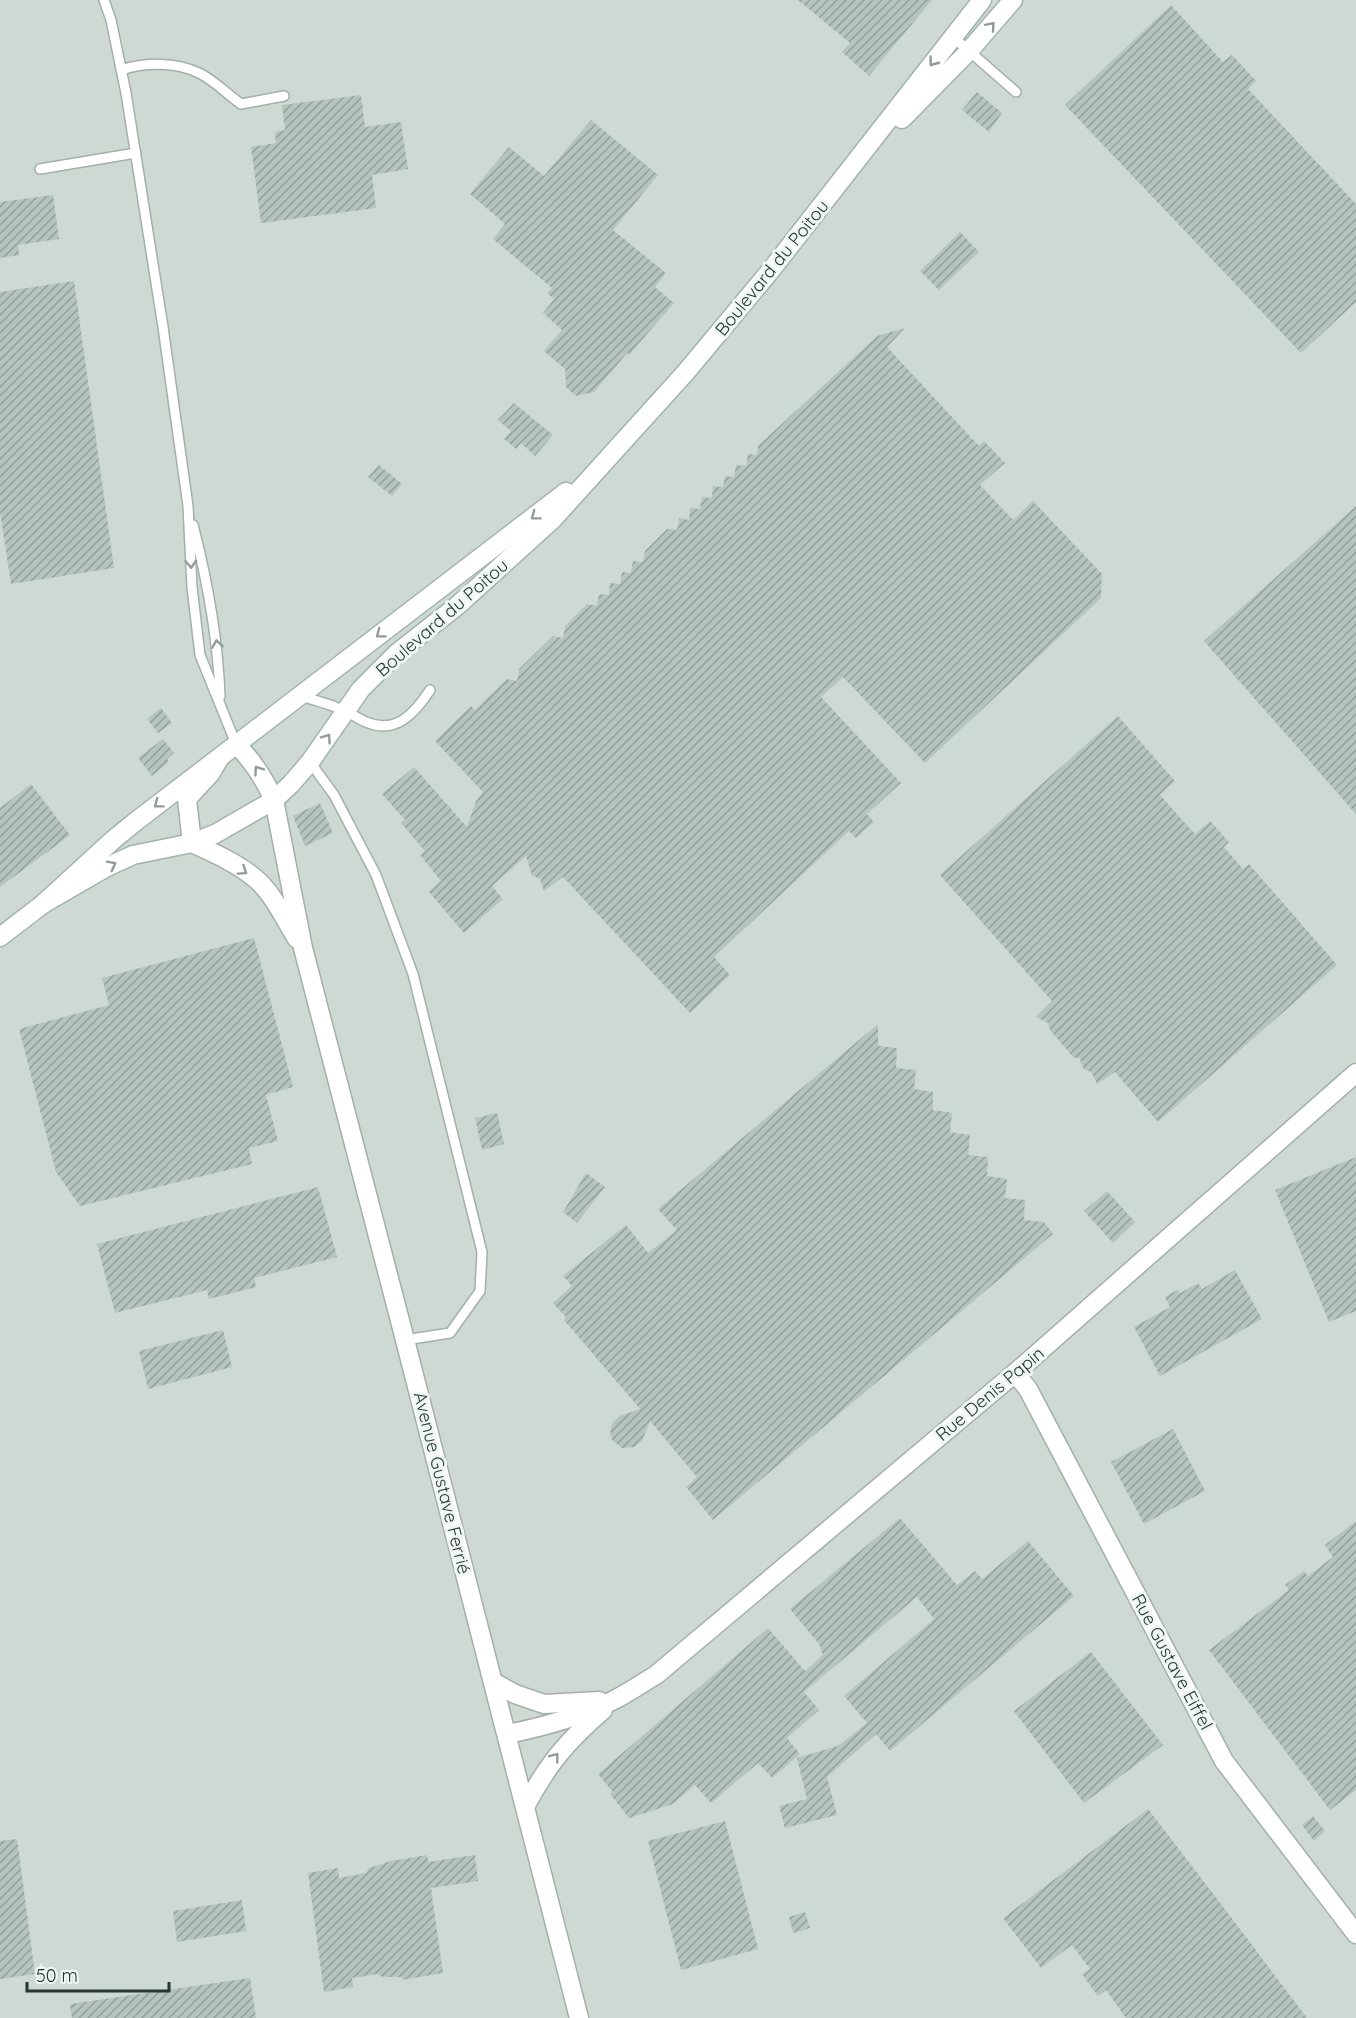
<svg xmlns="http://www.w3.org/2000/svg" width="1356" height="2018" font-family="Quicksand,sans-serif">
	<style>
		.built { fill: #ced9d3 }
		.building { fill: url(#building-hatch) }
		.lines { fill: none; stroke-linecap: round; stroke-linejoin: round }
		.lane-casing { stroke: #a3b0aa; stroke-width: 12 }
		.street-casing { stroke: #a3b0aa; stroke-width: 21 }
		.secondary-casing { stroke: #a0b4ab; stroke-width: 21 }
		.lane { stroke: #fff; stroke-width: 9 }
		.street { stroke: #fff; stroke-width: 18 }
		.secondary { stroke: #fff; stroke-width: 18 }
		.oneway { stroke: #909c98 }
		.labels { text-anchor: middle; stroke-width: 6; stroke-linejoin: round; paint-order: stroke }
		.street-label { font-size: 18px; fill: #223830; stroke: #f0f6f2 }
	</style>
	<defs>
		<pattern id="building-hatch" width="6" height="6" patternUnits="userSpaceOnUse" patternTransform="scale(1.5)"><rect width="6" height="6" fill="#b5c4bd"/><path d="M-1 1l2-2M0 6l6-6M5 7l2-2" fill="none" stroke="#93a09a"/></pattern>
	</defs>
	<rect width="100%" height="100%" fill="#e0e9e4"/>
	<!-- built -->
	<rect class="built" x="0" y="0" width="1356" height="2018"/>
	<!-- building -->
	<g class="building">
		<polygon points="798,0 932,0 869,76 842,52 850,43"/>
		<polygon points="1171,5 1223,62 1232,55 1256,81 1248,89 1356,204 1356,302 1301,353 1065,105"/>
		<polygon points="977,92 1002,113 989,132 962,110"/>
		<polygon points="361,95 365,127 401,122 408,169 372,175 376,208 261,223 251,147 276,143 275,132 285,130 282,105"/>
		<polygon points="591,120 658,175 613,230 666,273 655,287 674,303 628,356 628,352 594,392 576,396 566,387 565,369 544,351 562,330 543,313 554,299 547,293 552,288 493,239 505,224 470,194 509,147 544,176"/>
		<polygon points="53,195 59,239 18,245 19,255 0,258 0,202"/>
		<polygon points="960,232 979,252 939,290 920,271"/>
		<polygon points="74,281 114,568 11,584 0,512 0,292"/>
		<polygon points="905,328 887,347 979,446 984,441 1005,463 980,485 1013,520 1033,501 1102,574 1101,598 925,763 843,677 821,697 901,783 867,814 874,822 856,838 849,831 714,957 730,975 690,1013 563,877 544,891 540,879 532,875 526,856 492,886 503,899 464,933 429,892 441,881 420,855 425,851 401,823 405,820 382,794 414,767 467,827 476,801 483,792 435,741 471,706 475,710 507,679 517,681 519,669 553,636 563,638 565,626 587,604 597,606 599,594 609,595 610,583 620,584 622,572 631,573 633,561 643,562 645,551 667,529 677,530 679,518 689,520 690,508 700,509 702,497 712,498 713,486 723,487 725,476 734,477 736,465 746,466 748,454 757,455 758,446 877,336"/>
		<polygon points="514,403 553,435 535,456 521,443 516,449 504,439 511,431 498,420"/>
		<polygon points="379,465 402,484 392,496 368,477"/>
		<polygon points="1356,506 1356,814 1204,641"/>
		<polygon points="161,708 172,723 158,733 147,719"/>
		<polygon points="1118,716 1175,781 1160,795 1195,834 1210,821 1229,842 1224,847 1243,869 1249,864 1337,965 1158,1122 1115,1072 1097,1084 1092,1073 1083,1068 1080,1059 1073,1057 1050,1030 1048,1023 1036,1017 1052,1001 940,875"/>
		<polygon points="163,739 174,753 167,759 169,762 152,776 138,758"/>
		<polygon points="31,784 70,835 0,887 0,808"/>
		<polygon points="320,803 333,833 305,846 293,816"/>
		<polygon points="254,938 293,1087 266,1095 278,1141 249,1148 252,1164 80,1206 56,1172 19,1029 109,1005 102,978"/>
		<polygon points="878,1024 878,1046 897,1048 896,1068 916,1070 914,1089 933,1092 933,1110 952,1113 950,1132 970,1135 968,1155 988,1157 987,1176 1007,1179 1005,1198 1025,1200 1024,1220 1044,1222 1053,1234 713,1520 686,1487 697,1477 650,1421 642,1441 634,1447 622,1448 612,1440 610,1431 613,1422 620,1416 640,1409 564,1320 566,1317 553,1303 572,1286 563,1276 626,1225 648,1253 677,1230 658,1209"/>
		<polygon points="497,1113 504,1144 482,1150 475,1118"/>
		<polygon points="1356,1157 1356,1311 1329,1322 1275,1190"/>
		<polygon points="586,1173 605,1187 577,1223 563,1212"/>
		<polygon points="318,1187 337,1257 254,1278 256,1287 209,1299 207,1290 115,1313 97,1244"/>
		<polygon points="1107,1191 1135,1222 1113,1243 1084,1211"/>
		<polygon points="1235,1270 1262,1319 1160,1376 1134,1327 1170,1307 1165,1297 1177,1290 1180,1293 1198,1283 1202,1289"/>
		<polygon points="223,1330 232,1367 148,1389 139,1351"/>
		<polygon points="1173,1429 1205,1491 1144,1524 1111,1462"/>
		<polygon points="900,1518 957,1585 975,1571 982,1579 1028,1541 1074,1596 890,1751 876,1734 827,1777 837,1815 785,1828 779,1806 807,1799 797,1758 838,1746 867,1723 844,1696 934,1619 917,1597 804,1692 819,1710 787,1738 800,1754 772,1778 758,1763 711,1803 695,1785 673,1804 629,1818 610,1794 613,1792 598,1774 768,1628 805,1671 823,1655 819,1644 790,1609"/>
		<polygon points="1356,1521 1356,1790 1330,1810 1209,1650 1289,1590 1285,1585 1304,1571 1308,1576 1333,1557 1325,1545"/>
		<polygon points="1091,1652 1163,1745 1084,1803 1014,1711"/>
		<polygon points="1148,1809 1221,1904 1307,2018 1126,2018 1106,1990 1098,1996 1092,1988 1082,1974 1090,1969 1072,1945 1041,1968 1003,1918"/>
		<polygon points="1313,1816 1325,1831 1314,1841 1302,1825"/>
		<polygon points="725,1821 758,1949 681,1970 648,1841"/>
		<polygon points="17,1839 35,1974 0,1979 0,1841"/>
		<polygon points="427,1855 428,1862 475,1855 478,1881 431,1888 443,1973 402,1980 402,1977 383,1977 377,1974 366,1976 352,1978 353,1987 324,1992 308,1873 338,1868 339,1878 366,1873 369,1868 391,1861"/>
		<polygon points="242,1900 246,1931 177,1942 173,1911"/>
		<polygon points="805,1912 810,1928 793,1933 789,1917"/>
		<polygon points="250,1978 256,2018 72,2018 70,2004"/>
	</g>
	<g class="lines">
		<!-- lane casing -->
		<g class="lane-casing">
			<g id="lane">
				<polyline points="104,0 111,20 126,93 163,327 188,506 192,587 200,655 236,744"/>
				<polyline points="952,36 1016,92"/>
				<path d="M121 70C146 62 176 62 199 73 214 80 228 95 241 104L284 96"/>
				<polyline points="40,169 136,153"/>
				<path d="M193 525C208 583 218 637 220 697"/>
				<path d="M301 696C316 701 331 704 345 711 352 714 359 719 366 722 396 735 415 713 430 690"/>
				<polyline points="310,762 334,795 376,875 413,974 482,1252 480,1291 450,1333 405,1340"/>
			</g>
		</g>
		<!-- street casing -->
		<g class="street-casing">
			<g id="street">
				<path d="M236 744C253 761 264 778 274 800L303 948 405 1340 579 2018"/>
				<path d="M219 759 210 774 187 799 192 843C214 853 239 864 257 880 274 895 285 920 297 939"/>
				<polyline points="1015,1373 1028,1389 1224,1761 1356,1934"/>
				<polyline points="493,1682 515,1694 544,1704 599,1701"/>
				<path d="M507 1734C543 1727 579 1717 612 1701 628 1693 642 1683 656 1675L1015 1373 1356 1073"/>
				<path d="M525 1807C547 1765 567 1741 603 1710"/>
			</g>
		</g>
		<!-- secondary casing -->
		<g class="secondary-casing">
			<g id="secondary">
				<polyline points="902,119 969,51 1013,0"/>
				<polyline points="43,904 107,867 133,855 192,843 215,834 274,800 291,784 310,762 361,689 397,653 457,606 553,519 686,372 771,270 982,0"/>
				<polyline points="0,937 43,904 113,840 135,822 566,492"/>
			</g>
		</g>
		<!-- lane -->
		<use href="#lane" class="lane"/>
		<!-- street -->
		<use href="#street" class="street"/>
		<!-- secondary -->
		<use href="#secondary" class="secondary"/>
	</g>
	<!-- one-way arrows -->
	<defs><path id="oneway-chevron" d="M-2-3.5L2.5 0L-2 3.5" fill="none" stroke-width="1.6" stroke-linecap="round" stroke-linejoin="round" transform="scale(1.5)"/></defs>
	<g class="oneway">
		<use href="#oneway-chevron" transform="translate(991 26) rotate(-49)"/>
		<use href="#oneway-chevron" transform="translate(933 62) rotate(127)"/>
		<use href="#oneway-chevron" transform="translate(535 516) rotate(143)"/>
		<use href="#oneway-chevron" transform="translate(191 564) rotate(87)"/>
		<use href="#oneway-chevron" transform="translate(380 634) rotate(143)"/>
		<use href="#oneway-chevron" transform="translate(217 644) rotate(-99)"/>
		<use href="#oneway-chevron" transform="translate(327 738) rotate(-55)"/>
		<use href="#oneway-chevron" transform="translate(258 770) rotate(-125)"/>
		<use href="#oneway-chevron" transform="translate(158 804) rotate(143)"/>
		<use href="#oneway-chevron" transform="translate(112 865) rotate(-27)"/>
		<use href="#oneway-chevron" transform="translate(243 871) rotate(34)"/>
		<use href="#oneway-chevron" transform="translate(555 1757) rotate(-52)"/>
	</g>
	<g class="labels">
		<!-- street labels -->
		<g class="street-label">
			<text transform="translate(772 268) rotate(-51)" y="6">Boulevard du Poitou</text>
			<text transform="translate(442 618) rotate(-41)" y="6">Boulevard du Poitou</text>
			<text transform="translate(990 1394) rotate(-40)" y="6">Rue Denis Papin</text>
			<text transform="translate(442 1483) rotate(76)" y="6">Avenue Gustave Ferrié</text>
			<text transform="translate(1172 1662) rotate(62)" y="6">Rue Gustave Eiffel</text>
		</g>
	</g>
	<!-- scale -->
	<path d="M27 1982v9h142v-9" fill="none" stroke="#223830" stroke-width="3"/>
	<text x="36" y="1982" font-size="18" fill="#223830" stroke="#f0f6f2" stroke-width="4.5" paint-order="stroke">50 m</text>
</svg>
